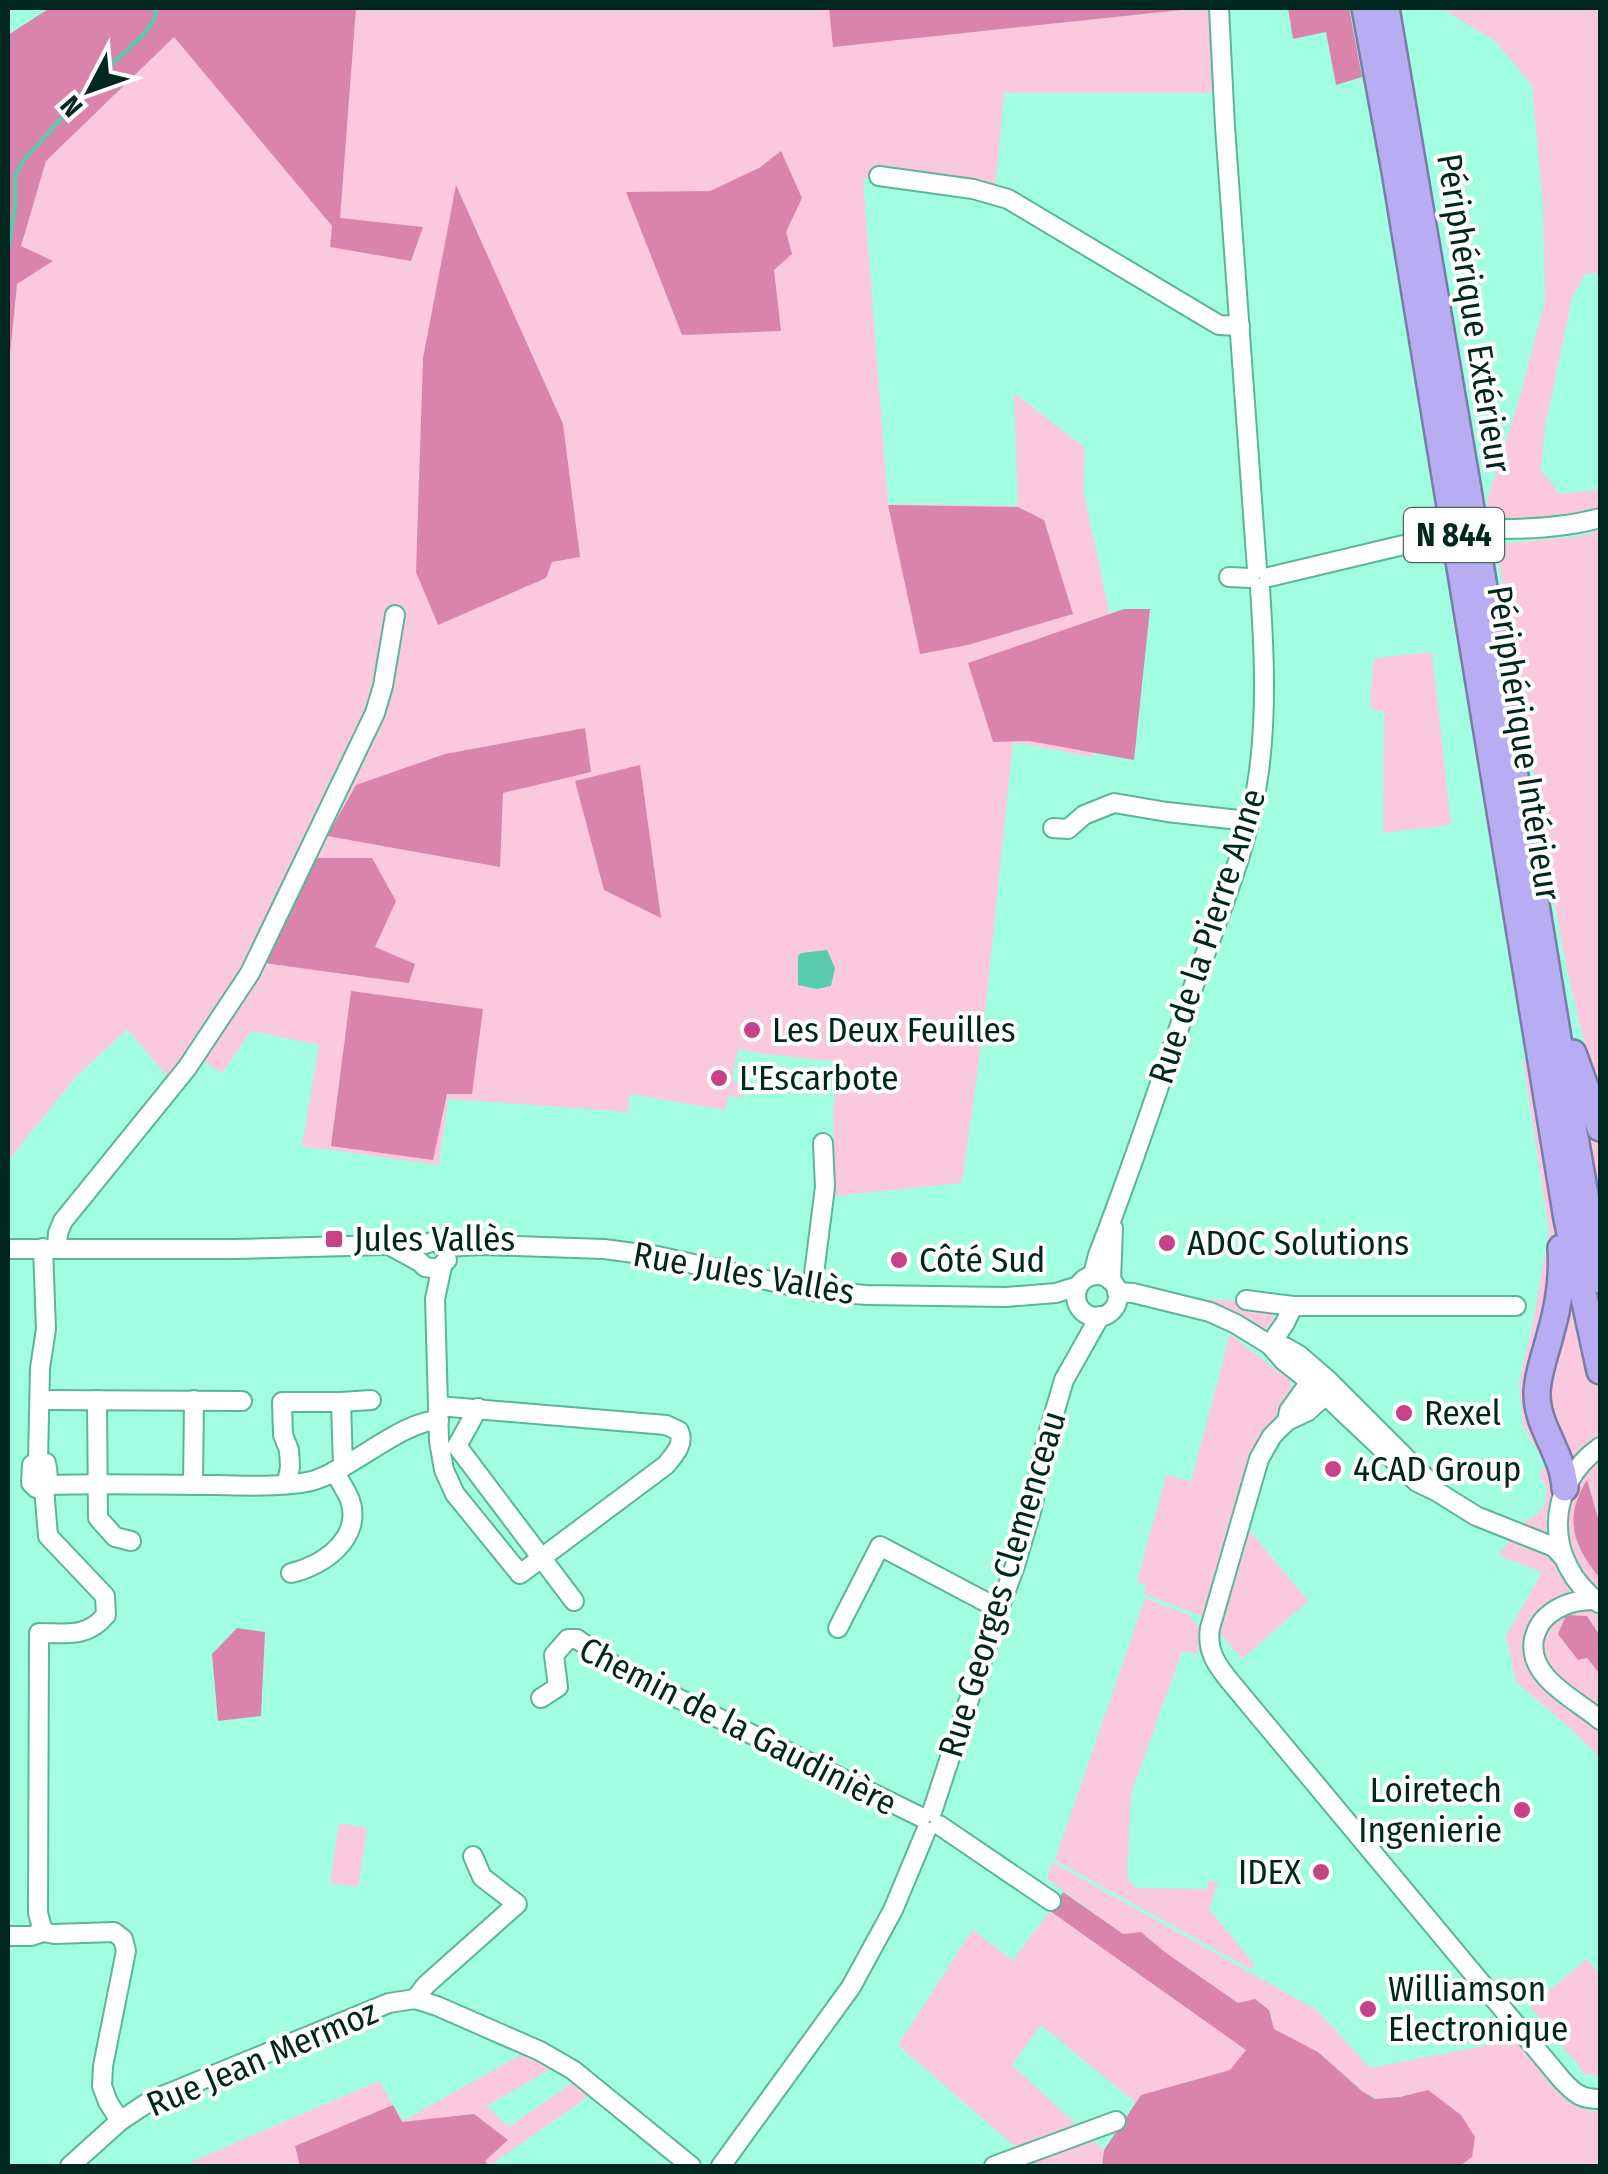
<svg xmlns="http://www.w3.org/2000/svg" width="1608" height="2174" font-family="'Fira Sans Condensed',sans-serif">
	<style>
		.green { fill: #fac9dd }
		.forest { fill: #db84ab }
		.water { fill: #58ccac }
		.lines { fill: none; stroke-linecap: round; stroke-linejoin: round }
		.stream { stroke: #58ccac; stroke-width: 4 }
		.minor-casing { stroke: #59b69b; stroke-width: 22 }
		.highway-casing { stroke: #787da8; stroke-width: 30 }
		.minor { stroke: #fff; stroke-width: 18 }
		.highway { stroke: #b8acf3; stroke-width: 25 }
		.poi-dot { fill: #c74388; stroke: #fff; stroke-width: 4 }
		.labels { text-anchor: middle; stroke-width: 8; stroke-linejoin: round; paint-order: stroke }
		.shield { fill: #fff; stroke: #4c6861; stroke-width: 2.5 }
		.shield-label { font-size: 32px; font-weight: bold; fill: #00271d }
		.street-label { font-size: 35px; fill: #00271d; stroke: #fff }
		.poi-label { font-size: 35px; fill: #00271d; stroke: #fff; text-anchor: start }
	</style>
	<rect width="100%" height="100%" fill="#a1fee0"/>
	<!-- green -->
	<g class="green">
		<polygon points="165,8 1212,8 1212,93 1004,93 995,191 863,179 888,504 1018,506 1014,393 1085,448 1083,489 1109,611 1092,757 1013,742 984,1023 962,1183 835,1196 833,1109 839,1062 765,1054 738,1049 732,1080 744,1083 742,1098 728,1096 726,1110 630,1094 628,1112 448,1099 439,1165 302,1146 319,1045 251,1031 222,1073 203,1061 179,1090 127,1029 74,1079 8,1161 8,297 27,173"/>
		<polygon points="1441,8 1600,8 1600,273 1585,274 1572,298 1545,427 1541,470 1560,494 1600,489 1600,508 1569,518 1500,524 1490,510 1487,500 1517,406 1545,301 1543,207 1532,85 1495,41"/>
		<path d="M1600 530V1758L1569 1727 1516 1682 1506 1636 1542 1572 1498 1555 1525 1521 1537 1515 1545 1502 1547 1488 1539 1475 1545 1465 1523 1425 1519 1382 1531 1333 1549 1231 1523 1060H1590C1560 962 1548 856 1531 755 1537 740 1530 726 1525 711L1498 559 1499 544 1580 536Z"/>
		<polygon points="1432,652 1451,825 1383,833 1384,711 1372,710 1370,698 1374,658"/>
		<path d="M1207 1299 1238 1301 1241 1306C1254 1307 1270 1306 1275 1319L1267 1328H1262L1208 1305Z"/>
		<path d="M1230 1334 1274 1368 1287 1373C1292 1383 1293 1390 1290 1401L1260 1441 1249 1460 1206 1618 1144 1594 1146 1586 1137 1582 1166 1475 1191 1481Z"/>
		<polygon points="1249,1530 1308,1601 1242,1659 1217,1630"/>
		<polygon points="1145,1598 1189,1615 1200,1628 1198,1654 1182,1651 1131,1794 1127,1878 1136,1888 1207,1889 1208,1881 1218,1882 1209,1909 1255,1965 1250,1969 1055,1860"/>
		<polygon points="339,1823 367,1828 358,1887 330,1883"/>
		<polygon points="1052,1862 1317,2010 1370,2068 1515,2040 1574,2104 1593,2112 1600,2109 1600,2166 1460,2166 1472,2157 1428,2090 1400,2097 1376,2099 1362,2091 1318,2052 1274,2029 1269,2010 1238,2003 1165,1953 1141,1932 1123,1934 1047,1879"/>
		<polygon points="1050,1911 1247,2050 1230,2070 1141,2095 1136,2103 1041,2025 1012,2065 1104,2150 1102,2166 1018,2166 1019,2150 898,2045 972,1930 1013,1960"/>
		<polygon points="1587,1959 1600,1975 1600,2074 1595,2076 1585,2074 1530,2006"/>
		<polygon points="524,2053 550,2069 487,2106 509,2127 572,2083 590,2095 495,2162 497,2166 194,2166 191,2162 379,2081 403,2121"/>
	</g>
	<!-- forest -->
	<g class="forest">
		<polygon points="50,8 356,8 340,218 423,227 411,261 330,247 332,226 174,37 46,161 21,246 53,261 17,284 9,365 8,365 8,35"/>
		<polygon points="829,8 1200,8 833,47"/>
		<polygon points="1288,8 1349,8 1362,77 1336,85 1326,32 1293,39"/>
		<polygon points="781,151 802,198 786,232 792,254 774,270 781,331 682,335 626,192 710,191 759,168"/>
		<polygon points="456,185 563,424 580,557 552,562 546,578 438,625 416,572 423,358"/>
		<polygon points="888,505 1018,507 1044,520 1073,614 968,645 920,654"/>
		<polygon points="1124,609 1150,609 1134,760 1029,741 993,742 968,663"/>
		<polygon points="585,728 591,772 503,793 500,867 327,836 356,785 445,754"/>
		<polygon points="640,765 661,918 604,890 575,781"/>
		<polygon points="315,858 372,858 396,901 375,947 415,964 409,983 264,963"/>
		<polygon points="351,991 483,1009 472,1094 447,1094 433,1160 331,1146"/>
		<path d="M1587 1480 1600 1525V1578C1573 1546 1563 1518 1587 1480Z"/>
		<polygon points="1566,1615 1587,1616 1600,1636 1600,1674 1587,1658 1578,1660 1558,1634"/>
		<polygon points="237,1628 265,1632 261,1716 218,1721 212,1654"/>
		<polygon points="1063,1892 1123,1934 1141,1932 1166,1953 1238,2003 1255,1999 1269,2010 1274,2029 1318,2052 1362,2091 1375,2099 1400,2097 1428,2090 1461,2115 1475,2137 1472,2157 1460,2166 1102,2166 1104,2150 1141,2095 1230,2070 1246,2050 1050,1911"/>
		<polygon points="393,2105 402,2122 474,2114 508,2140 485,2161 489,2166 300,2166 295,2146"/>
	</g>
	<!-- water -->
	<polygon class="water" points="827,950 835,968 831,986 817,989 798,985 798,956 801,953"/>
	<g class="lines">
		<!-- stream -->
		<polyline class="stream" points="8,251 15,207 15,176 24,160 102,73 142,36 153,22 157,8"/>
		<!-- minor casing -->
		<g class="minor-casing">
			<g id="minor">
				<polyline points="1219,8 1225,127 1257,569"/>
				<polyline points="879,176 973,189 1008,199 1219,325 1240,326"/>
				<path d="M1502 529C1536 529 1568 527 1600 518"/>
				<polyline points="1229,577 1250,578"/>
				<polyline points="1269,577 1437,537"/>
				<polyline points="1053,828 1068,829 1084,815 1114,803 1167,812 1248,821"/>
				<polyline points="389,1245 420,1262 425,1267 438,1269 447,1260"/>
				<polyline points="57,1248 58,1233 63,1221 187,1068 250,973 375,713 383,686 395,615"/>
				<polyline points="8,1249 235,1249 425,1244 435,1241 444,1247 483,1245 604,1249 657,1256 816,1291 867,1295 1006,1297 1056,1293 1078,1286"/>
				<path d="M1093 1275 1098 1255C1133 1166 1163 1073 1195 982 1219 914 1250 843 1259 771 1267 710 1264 648 1260 588"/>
				<circle cx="1097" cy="1296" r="21"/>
				<polyline points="1111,1281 1113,1228"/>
				<polyline points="812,1290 825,1187 823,1143"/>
				<polyline points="1117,1292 1133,1293 1210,1312 1236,1324 1270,1345 1284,1361 1319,1389 1417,1482 1436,1491 1476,1516 1554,1547 1564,1558"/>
				<polyline points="1246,1300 1293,1306 1516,1306"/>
				<polyline points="1270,1345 1285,1347 1299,1355 1328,1380 1427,1479"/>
				<polyline points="1270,1345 1285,1323 1293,1306"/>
				<polyline points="1319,1389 1304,1390 1289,1411 1287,1421 1308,1411 1320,1400 1319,1389 1324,1384"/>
				<polyline points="40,1400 242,1401"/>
				<polyline points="97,1400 98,1518 115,1537 131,1541"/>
				<polyline points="341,1402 371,1400"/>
				<path d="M438 1406 666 1425 679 1431C685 1444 674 1455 666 1465L520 1574 455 1494 444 1470 439 1441 435 1299 442 1266"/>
				<polyline points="478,1408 457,1446 574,1601"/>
				<path d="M1287 1421 1272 1436 1259 1459 1210 1628C1206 1652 1218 1667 1233 1685L1562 2080C1575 2094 1581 2099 1600 2099"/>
				<polyline points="38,1461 40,1368 46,1329 43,1248"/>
				<path d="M38 1461 46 1463C48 1470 49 1482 44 1488H36L31 1483 32 1465Z"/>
				<polyline points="287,1483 290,1467 289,1450 283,1435 282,1402 341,1402 343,1467"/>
				<path d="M47 1485C103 1483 159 1485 216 1485 241 1486 292 1487 315 1480 353 1468 402 1421 439 1420"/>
				<polyline points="193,1485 194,1400"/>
				<path d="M44 1488 48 1536 105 1596 106 1615C87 1638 67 1633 39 1633L38 1913 43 1932 54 1934 114 1932 123 1939 126 1951 103 2066 102 2086 108 2102 120 2121"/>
				<path d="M291 1573C323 1566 363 1538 350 1500 346 1490 339 1480 334 1471"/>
				<path d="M1596 1600C1576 1600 1560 1604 1545 1618 1539 1624 1536 1631 1534 1639 1527 1678 1576 1699 1600 1720"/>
				<path d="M1599 1603C1544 1561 1544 1487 1600 1447"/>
				<polyline points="838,1628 880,1546 999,1609"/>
				<polyline points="541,1698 558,1687 554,1655 568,1639 577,1639 620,1670 921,1817"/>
				<polyline points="932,1812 999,1609 1015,1566 1032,1508 1046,1441 1064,1380 1100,1316"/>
				<polyline points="939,1825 1051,1901"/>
				<polyline points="8,1936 31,1936 43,1932"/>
				<polyline points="415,1999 426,1985 517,1904 482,1877 473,1856"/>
				<polyline points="70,2166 120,2121 150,2101 389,2003 415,1999 437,2006 540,2051 573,2070 691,2166"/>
				<polyline points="721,2166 851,1987 893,1910 926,1831"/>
				<polyline points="994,2166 1116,2121"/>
			</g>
		</g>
		<!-- highway casing -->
		<g class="highway-casing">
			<g id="highway">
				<polyline points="1365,8 1395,171 1567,1219 1600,1371"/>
				<polyline points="1386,8 1467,484 1562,1063 1600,1280"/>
				<polyline points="1573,1053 1600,1128"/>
				<path d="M1561 1248C1563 1277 1559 1304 1551 1332 1546 1352 1538 1372 1537 1392 1536 1427 1563 1452 1565 1488"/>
			</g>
		</g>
		<!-- minor -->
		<use href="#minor" class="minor"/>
		<!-- highway -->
		<use href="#highway" class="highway"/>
	</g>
	<!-- markers -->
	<g class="poi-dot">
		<circle cx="752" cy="1030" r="10"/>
		<circle cx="719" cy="1078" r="10"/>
		<rect x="324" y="1229" width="20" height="20" rx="5"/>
		<circle cx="1167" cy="1243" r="10"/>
		<circle cx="899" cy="1260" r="10"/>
		<circle cx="1404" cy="1413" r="10"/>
		<circle cx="1333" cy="1469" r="10"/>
		<circle cx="1522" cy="1810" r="10"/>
		<circle cx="1321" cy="1872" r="10"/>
		<circle cx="1368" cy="2009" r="10"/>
	</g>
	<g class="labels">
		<!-- shield labels -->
		<rect class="shield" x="1404" y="508" width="100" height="54" rx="8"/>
		<g class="shield-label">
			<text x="1454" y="546">N 844</text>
		</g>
		<!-- street labels -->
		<g class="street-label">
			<text transform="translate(1474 313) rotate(81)" y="12">Périphérique Extérieur</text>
			<text transform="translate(1524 743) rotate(81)" y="12">Périphérique Intérieur</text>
			<text transform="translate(1207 936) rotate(-72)" y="12">Rue de la Pierre Anne</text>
			<text transform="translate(744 1273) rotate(10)" y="12">Rue Jules Vallès</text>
			<text transform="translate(1002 1584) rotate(-73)" y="12">Rue Georges Clemenceau</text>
			<text transform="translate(738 1726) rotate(27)" y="12">Chemin de la Gaudinière</text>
			<text transform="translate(262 2058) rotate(-23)" y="12">Rue Jean Mermoz</text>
		</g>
		<!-- poi labels -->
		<g class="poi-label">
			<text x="772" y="1042">Les Deux Feuilles</text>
			<text x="739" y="1090">L'Escarbote</text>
			<text x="354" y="1251">Jules Vallès</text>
			<text x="1187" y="1255">ADOC Solutions</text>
			<text x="919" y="1272">Côté Sud</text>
			<text x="1424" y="1425">Rexel</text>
			<text x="1353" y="1481">4CAD Group</text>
			<text x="1502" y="1802" text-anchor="end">Loiretech<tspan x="1502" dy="40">Ingenierie</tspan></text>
			<text x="1301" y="1884" text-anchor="end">IDEX</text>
			<text x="1388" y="2001">Williamson<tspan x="1388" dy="40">Electronique</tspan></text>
		</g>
	</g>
	<!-- border -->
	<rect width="1608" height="2174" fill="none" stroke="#00271d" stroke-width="20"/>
	<!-- north arrow -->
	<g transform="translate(90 90) rotate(229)" stroke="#ffffff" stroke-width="8" paint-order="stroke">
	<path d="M0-8L18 38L0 25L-18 38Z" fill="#00271d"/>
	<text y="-15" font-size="28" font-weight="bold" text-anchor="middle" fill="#00271d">N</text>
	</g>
</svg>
